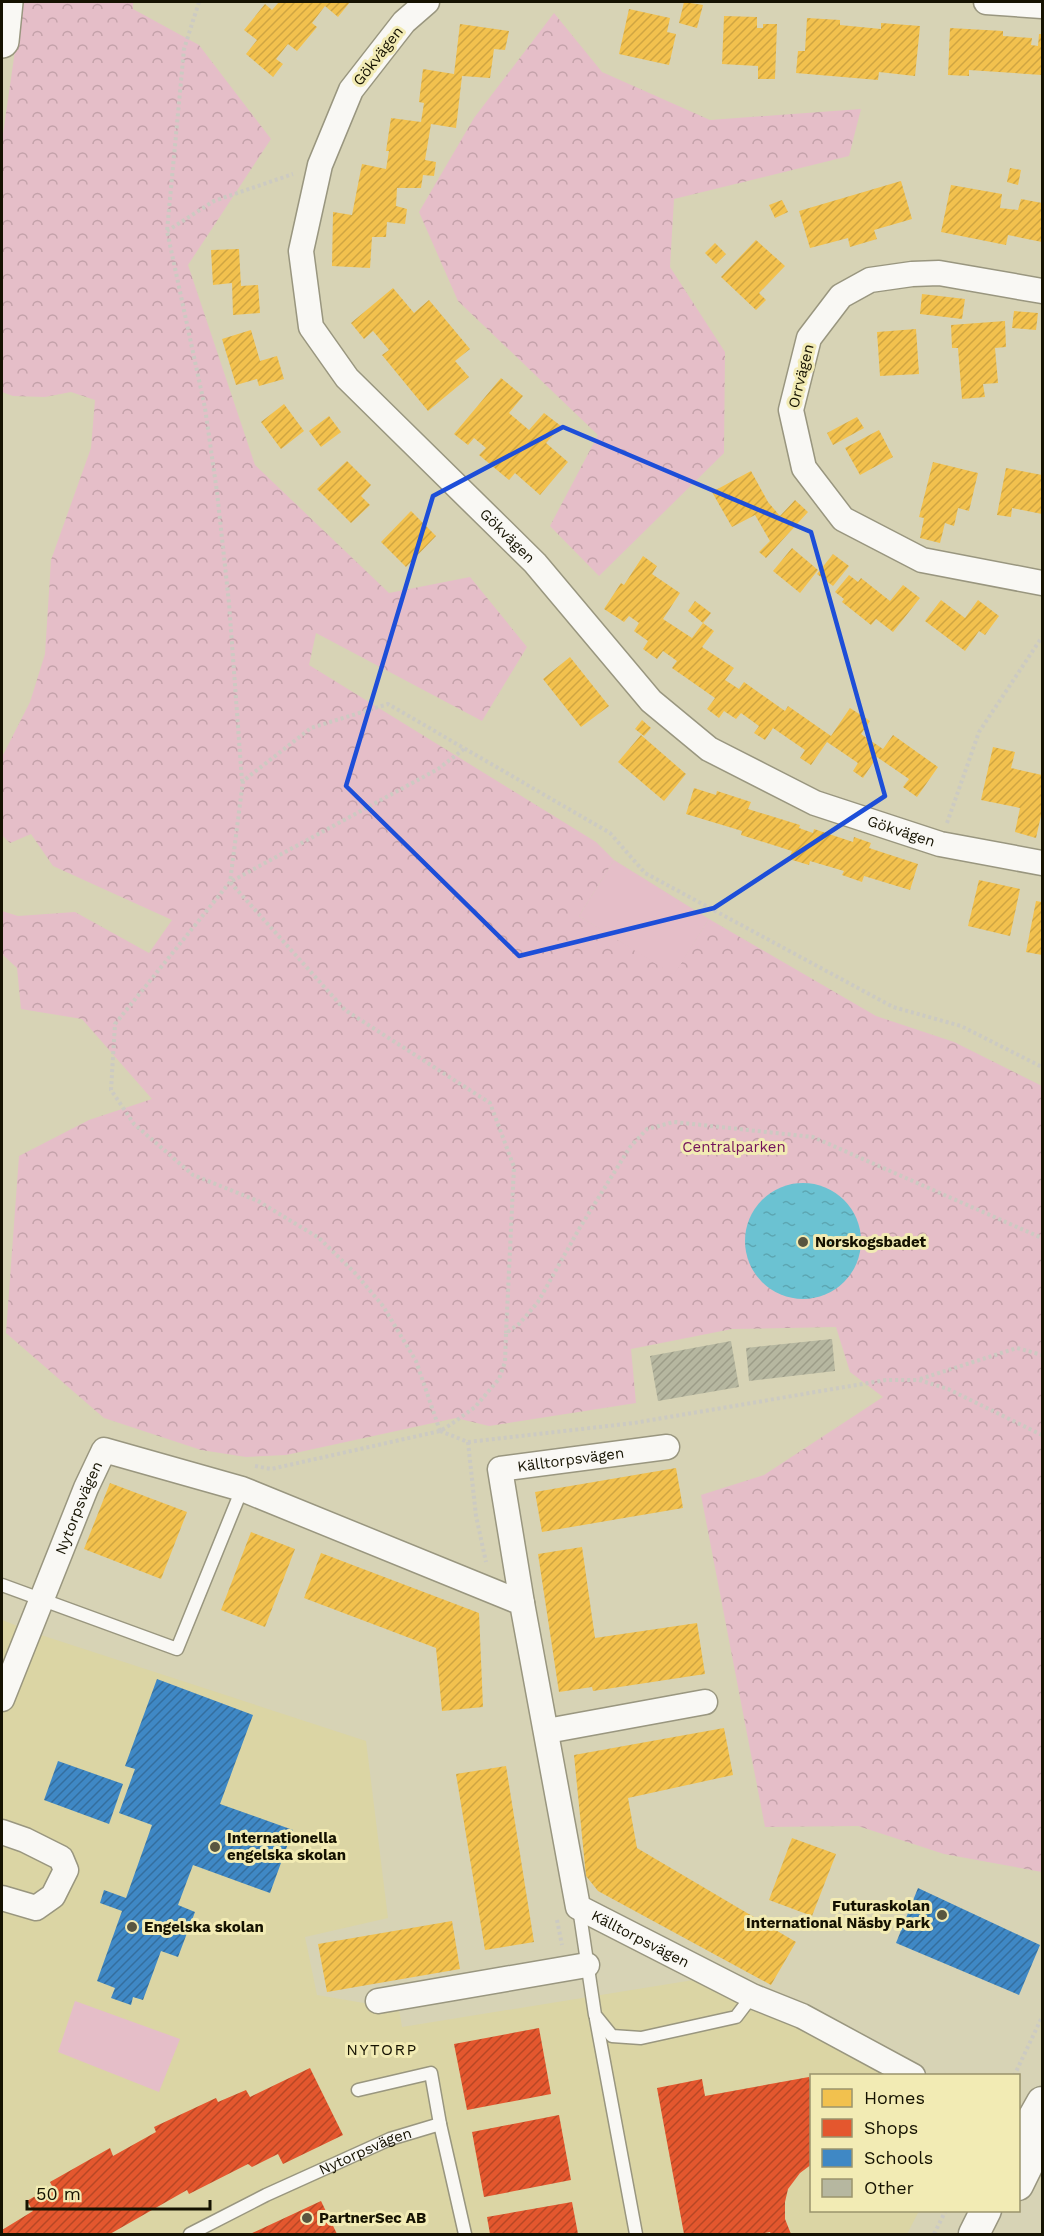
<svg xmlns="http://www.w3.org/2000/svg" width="1044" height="2236" font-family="'Work Sans',sans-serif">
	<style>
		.built { fill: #dbd5a4 }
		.forest { fill: url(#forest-crowns) }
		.pitch { fill: #e5bec8 }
		.water { fill: url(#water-ripples) }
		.homes { fill: url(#homes-hatch) }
		.shops { fill: url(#shops-hatch) }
		.schools { fill: url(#schools-hatch) }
		.building { fill: url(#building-hatch) }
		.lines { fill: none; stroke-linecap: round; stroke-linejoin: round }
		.service-casing { stroke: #99967f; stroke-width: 15 }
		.minor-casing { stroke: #99967f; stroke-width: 27 }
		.tertiary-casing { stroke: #99967f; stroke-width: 33 }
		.motorway-casing { stroke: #99967f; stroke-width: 36 }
		.path { stroke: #cccac2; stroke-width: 4; stroke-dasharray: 3 3; stroke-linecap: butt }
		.service { stroke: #f9f8f4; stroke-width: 12 }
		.minor { stroke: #f9f8f4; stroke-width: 24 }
		.tertiary { stroke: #f9f8f4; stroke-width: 30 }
		.motorway { stroke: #f9f8f4; stroke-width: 33 }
		.marked { fill: none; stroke: #1d4ed8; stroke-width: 4.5; stroke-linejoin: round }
		.poi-dot { fill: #595640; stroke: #f2ebb4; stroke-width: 2 }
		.labels { text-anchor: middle; stroke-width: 6; stroke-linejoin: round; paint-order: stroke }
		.street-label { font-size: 15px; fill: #151201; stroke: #f2ebb4 }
		.park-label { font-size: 15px; fill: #74145b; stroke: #f2ebb4 }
		.poi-label { font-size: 15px; font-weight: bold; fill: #151201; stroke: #f2ebb4; text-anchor: start }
		.neighbourhood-label { font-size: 16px; letter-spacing: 1.5px; fill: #151201; stroke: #f2ebb4 }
	</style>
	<defs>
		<pattern id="forest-crowns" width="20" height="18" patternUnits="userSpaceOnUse" patternTransform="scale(1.5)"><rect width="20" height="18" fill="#e5bec8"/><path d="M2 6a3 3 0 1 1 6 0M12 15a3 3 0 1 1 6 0" fill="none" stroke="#c4a2aa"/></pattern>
		<pattern id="water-ripples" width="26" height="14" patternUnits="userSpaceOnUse" patternTransform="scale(1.5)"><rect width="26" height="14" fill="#6bc2d2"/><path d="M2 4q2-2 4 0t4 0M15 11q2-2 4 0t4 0" fill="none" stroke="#5ca6b2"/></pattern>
		<pattern id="homes-hatch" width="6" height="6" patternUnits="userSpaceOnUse" patternTransform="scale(1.5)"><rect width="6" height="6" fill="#f2c14e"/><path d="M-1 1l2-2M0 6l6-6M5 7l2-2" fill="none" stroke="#cfa542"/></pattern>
		<pattern id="shops-hatch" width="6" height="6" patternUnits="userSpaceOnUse" patternTransform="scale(1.5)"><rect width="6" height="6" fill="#e4572e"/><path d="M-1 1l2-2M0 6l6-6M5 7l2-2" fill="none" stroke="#b84725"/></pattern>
		<pattern id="schools-hatch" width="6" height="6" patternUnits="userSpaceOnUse" patternTransform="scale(1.5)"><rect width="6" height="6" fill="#3f88c5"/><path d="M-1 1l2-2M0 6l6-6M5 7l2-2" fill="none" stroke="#346e9e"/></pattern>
		<pattern id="building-hatch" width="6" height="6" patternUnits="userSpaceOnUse" patternTransform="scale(1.5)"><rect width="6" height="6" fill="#b6b7a0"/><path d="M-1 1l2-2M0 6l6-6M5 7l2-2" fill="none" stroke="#9c9c88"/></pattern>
	</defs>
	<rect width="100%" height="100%" fill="#d7d3b5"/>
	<!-- built -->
	<polygon class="built" points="2,1620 41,1635 366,1741 388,1918 305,1937 317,1995 399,2009 402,2027 712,1977 913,2075 812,2076 812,2210 919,2211 907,2234 2,2234"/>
	<!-- forest -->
	<g class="forest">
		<polygon points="22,2 133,2 133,9 199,45 271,139 188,265 255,465 389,593 470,577 527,647 482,721 316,633 309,665 596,842 614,860 579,916 674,974 709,919 876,1016 954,1042 1042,1086 1042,1872 944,1854 858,1826 765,1827 701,1495 764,1475 883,1397 850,1372 836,1327 732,1329 631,1349 636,1403 489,1426 456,1418 286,1455 246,1457 201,1450 104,1418 6,1333 19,1156 89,1120 152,1099 82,1019 21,1009 17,968 2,954 2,911 18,916 75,912 149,953 172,920 53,866 31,834 10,843 2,835 2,757 30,702 45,654 51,560 91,448 95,400 71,392 45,397 13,396 2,392 3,134"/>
		<polygon points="554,13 602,72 710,120 861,109 849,156 674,199 670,267 725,352 724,453 599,576 550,526 598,435 458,301 419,212 474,118"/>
	</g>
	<!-- pitch -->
	<g class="pitch">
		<polygon points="614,860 709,919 674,975 579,916"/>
		<polygon points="75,2001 180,2039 159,2092 58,2052"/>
	</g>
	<!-- water -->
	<circle class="water" cx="803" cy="1241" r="58"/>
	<!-- homes -->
	<g class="homes">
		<polygon points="279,2 350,2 338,17 325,6 312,23 317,27 297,51 288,44 276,59 283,64 273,77 246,54 257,40 244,30 265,4 272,10"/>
		<polygon points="684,2 703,5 697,28 679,23"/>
		<polygon points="629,9 670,18 667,32 676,34 669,65 619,54"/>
		<polygon points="724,16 757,17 757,28 763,28 763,24 777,24 775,79 758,79 758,66 722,64"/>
		<polygon points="807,18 840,20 840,25 881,29 881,23 920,26 915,76 879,72 878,80 796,73 798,51 805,51"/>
		<polygon points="460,24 509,31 505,50 494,49 490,78 462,76 456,128 431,124 425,160 436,162 434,176 423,175 421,188 397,188 396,206 407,209 405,224 387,222 386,237 372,237 370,268 332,266 333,212 352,215 362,164 386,169 389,151 386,151 391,118 421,122 424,103 419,102 423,69 454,74"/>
		<polygon points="950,28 1003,31 1003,36 1032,38 1031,45 1038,46 1039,34 1042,34 1042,75 969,70 969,76 948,75"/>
		<polygon points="1010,168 1021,170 1018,185 1007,182"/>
		<polygon points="901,181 912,219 874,230 877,239 850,247 848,238 810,248 799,211"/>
		<polygon points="951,185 1002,194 1000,208 1018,210 1021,199 1042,203 1042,242 1008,235 1006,245 941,232"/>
		<polygon points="782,200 788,212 775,218 769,205"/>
		<polygon points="756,240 785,266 759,293 766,300 756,310 721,277"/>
		<polygon points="715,243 726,254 716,264 705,253"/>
		<polygon points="239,249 241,286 258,285 260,313 233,315 232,283 213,285 211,250"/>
		<polygon points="393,288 414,313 429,300 470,349 455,361 469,377 428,411 382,355 389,350 373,331 364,339 351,323"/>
		<polygon points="922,294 965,299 962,319 920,314"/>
		<polygon points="1014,311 1038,313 1036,330 1012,328"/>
		<polygon points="1005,321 1006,347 995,348 998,383 983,384 985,397 962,399 958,348 952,348 951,325"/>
		<polygon points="916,329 919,374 880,376 877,332"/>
		<polygon points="251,330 260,361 277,356 284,379 259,386 257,379 236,385 222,339"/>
		<polygon points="501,378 523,396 509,413 529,430 544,413 561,426 546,443 568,462 540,495 515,473 509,480 479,455 486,448 474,438 468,445 454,434"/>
		<polygon points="284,404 304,431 281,449 261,422"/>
		<polygon points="329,416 341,432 321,447 309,431"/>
		<polygon points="857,417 864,428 833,445 827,433"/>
		<polygon points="879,430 893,457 860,475 845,448"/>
		<polygon points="347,461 371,485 361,496 370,505 351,523 317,489"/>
		<polygon points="933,462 978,473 969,511 958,508 954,526 945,523 940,543 920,538 924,518 919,517"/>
		<polygon points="1006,468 1042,475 1042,514 1012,508 1011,517 997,515"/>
		<polygon points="751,471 768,502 780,516 795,500 808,512 766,558 759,552 770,541 755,515 732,527 712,492"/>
		<polygon points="411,511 436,536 406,567 381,542"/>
		<polygon points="792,548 818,570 800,593 773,571"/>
		<polygon points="833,554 849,566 833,586 817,574"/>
		<polygon points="643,556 657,566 652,574 680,593 663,619 692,638 703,623 714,631 702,647 734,668 725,680 739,689 744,682 785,711 788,706 831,736 850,708 870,721 861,734 883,749 893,735 938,767 917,797 903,787 909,779 877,757 863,778 853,771 858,763 827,742 811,765 800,758 805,750 773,728 765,740 754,733 759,726 741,713 736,719 724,711 719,718 707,709 715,698 672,668 677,661 663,651 657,659 643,649 648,641 634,631 639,623 629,616 624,622 604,609 621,583 624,585"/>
		<polygon points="849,575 858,582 861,578 890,601 903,585 920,598 893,632 876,619 871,625 842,602 844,599 835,592"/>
		<polygon points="941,600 965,618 978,600 999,616 985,635 979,631 965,651 925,621"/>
		<polygon points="695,601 711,613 703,623 688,611"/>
		<polygon points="570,657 609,706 581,727 543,679"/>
		<polygon points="642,720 651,728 644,736 635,729"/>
		<polygon points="641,735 686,774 664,801 618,762"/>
		<polygon points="993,747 1015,752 1011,768 1042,775 1042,811 1036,838 1015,832 1020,808 981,800"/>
		<polygon points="694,788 716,795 717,791 751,802 748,809 800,825 799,828 813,833 814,829 853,842 854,837 871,843 869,848 918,864 910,890 864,876 862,882 842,875 844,871 810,861 809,865 789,859 792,851 741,835 742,831 686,814"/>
		<polygon points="979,880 1020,889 1010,936 968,926"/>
		<polygon points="1036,901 1042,902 1042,955 1026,952"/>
		<polygon points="676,1468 683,1508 542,1532 535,1492"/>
		<polygon points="110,1483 187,1512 161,1579 84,1549"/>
		<polygon points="251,1532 295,1549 265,1627 221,1610"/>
		<polygon points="582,1547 595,1638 697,1623 705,1674 593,1691 592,1687 559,1692 538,1554"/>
		<polygon points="321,1553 479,1613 483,1707 442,1711 436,1648 304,1598"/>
		<polygon points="724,1728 733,1775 628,1798 637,1848 796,1942 771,1985 598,1891 586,1876 574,1755"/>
		<polygon points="506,1766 534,1942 485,1950 456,1774"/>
		<polygon points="792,1838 836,1854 812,1916 769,1900"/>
		<polygon points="452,1921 460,1969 327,1992 318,1944"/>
	</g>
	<!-- shops -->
	<g class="shops">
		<polygon points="539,2028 551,2094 467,2110 454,2044"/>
		<polygon points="310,2068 343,2135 283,2164 278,2154 252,2167 248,2164 189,2194 187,2190 110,2234 2,2234 2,2230 33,2211 27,2201 52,2186 50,2182 110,2148 113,2156 156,2132 154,2127 216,2098 218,2102 246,2090 250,2097"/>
		<polygon points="809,2077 812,2089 812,2164 800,2173 788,2189 785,2202 785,2219 791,2234 771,2234 770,2232 760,2234 684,2234 657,2088 702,2079 705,2096"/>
		<polygon points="559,2115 571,2180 484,2197 472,2132"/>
		<polygon points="321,2201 337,2234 250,2234"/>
		<polygon points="572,2202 578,2234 490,2234 487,2217"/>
	</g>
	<!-- schools -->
	<g class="schools">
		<polygon points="157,1679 253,1715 220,1804 293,1830 270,1893 193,1865 178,1905 195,1912 178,1957 161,1951 143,2000 133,1997 131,2005 111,1998 115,1988 97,1981 122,1911 100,1903 104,1890 126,1898 152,1825 119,1813 135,1769 125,1766"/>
		<polygon points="58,1761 123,1784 109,1824 44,1800"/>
		<polygon points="918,1888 1040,1945 1019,1995 896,1943"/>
	</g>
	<!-- building -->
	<g class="building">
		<polygon points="832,1339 835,1371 749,1381 746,1348"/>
		<polygon points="731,1341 739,1387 658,1401 650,1356"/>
	</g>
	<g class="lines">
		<!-- service casing -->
		<g class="service-casing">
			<g id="service">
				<polyline points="2,1585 177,1649 242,1489"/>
				<polyline points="579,1908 595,2015 612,2036 641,2038 736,2017 752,1996"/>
				<polyline points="596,2019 636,2234"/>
				<polyline points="358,2090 431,2073 440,2124"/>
				<path id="s1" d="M190 2234 266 2195 390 2139 440 2124 465 2234"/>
			</g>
		</g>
		<!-- minor casing -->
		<g class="minor-casing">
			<g id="minor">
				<path id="s2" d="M427 2 404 22 351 90 320 165 301 251 311 327 347 378 535 563 651 701 709 749 815 803 940 844 1042 863"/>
				<polyline points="986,2 1042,6"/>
				<polyline points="1042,291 939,273 912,274 870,280 841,296 809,338 791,410 804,468 843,519 922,560 1042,583"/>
				<path id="s3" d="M522 1603 500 1469 667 1447"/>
				<path id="s4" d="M2 1699 86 1488 104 1450 242 1489 522 1603 578 1907 752 1996 802 2016 913 2076"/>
				<polyline points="547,1731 705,1702"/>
				<polyline points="2,1832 25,1840 61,1858 66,1870 53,1896 36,1908 2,1898"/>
				<polyline points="378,2001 587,1965"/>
			</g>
		</g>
		<!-- tertiary casing -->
		<g class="tertiary-casing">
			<g id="tertiary">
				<polyline points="1018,2145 1042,2102"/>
				<polyline points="1018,2185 1042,2136"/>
				<polyline points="974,2234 986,2210"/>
			</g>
		</g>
		<!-- motorway casing -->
		<g class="motorway-casing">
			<polyline id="motorway" points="2,41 6,2"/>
		</g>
		<!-- path -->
		<g class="path">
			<polyline points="199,2 184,49 167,231 205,408 217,492 229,603 242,781"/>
			<polyline points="167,231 214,201 293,174"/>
			<polyline points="464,749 438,769 230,882 345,1010 490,1103 514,1167 506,1333"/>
			<polyline points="947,823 979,732 1042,637"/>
			<polyline points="920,1379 1017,1348 1042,1355"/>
			<polyline points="440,1431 416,1361 383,1306 355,1273 319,1238 258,1201 193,1175 134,1124 111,1090 115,1024 230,882 243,781 311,728 388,704 610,833 645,873 893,1007 961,1026 1042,1067"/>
			<polyline points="440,1431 468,1442 634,1423 886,1380 919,1380 948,1389 1042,1435"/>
			<polyline points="468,1442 476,1516 486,1562"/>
			<polyline points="255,1466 271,1469 440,1431 450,1425 475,1407 499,1379 505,1362 506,1333 519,1324 538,1302 579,1229 630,1147 647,1129 674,1122 813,1137 1042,1238"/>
			<polyline points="557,1920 562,1945"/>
			<polyline points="1014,2076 1042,2017"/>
			<polyline points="934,2234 946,2210"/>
		</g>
		<!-- service -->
		<use href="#service" class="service"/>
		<!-- minor -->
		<use href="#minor" class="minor"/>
		<!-- tertiary -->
		<use href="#tertiary" class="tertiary"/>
		<!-- motorway -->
		<use href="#motorway" class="motorway"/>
	</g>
	<!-- marked area -->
	<path class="marked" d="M563 427 811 532 885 796 714 908 519 956 346 786 433 496Z"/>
	<!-- markers -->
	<g class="poi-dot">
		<circle cx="803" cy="1242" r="6"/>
		<circle cx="215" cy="1847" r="6"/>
		<circle cx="942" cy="1915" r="6"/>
		<circle cx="132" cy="1927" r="6"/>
		<circle cx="307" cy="2218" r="6"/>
	</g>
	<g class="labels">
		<!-- street labels -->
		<g class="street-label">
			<text transform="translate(378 56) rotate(-52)" y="5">Gökvägen</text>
			<text transform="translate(801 376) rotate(-76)" y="5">Orrvägen</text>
			<text dy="5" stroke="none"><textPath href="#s2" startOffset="650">Gökvägen</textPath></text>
			<text dy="5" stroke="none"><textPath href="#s2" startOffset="1154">Gökvägen</textPath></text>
			<text dy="5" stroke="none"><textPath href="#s3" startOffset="207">Källtorpsvägen</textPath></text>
			<text dy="5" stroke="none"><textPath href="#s4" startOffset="206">Nytorpsvägen</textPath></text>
			<text dy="5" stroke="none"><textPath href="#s4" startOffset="1094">Källtorpsvägen</textPath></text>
			<text dy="5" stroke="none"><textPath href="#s1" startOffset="194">Nytorpsvägen</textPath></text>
		</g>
		<!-- park labels -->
		<g class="park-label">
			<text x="734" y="1152">Centralparken</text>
		</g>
		<!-- poi labels -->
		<g class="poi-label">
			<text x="815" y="1247">Norskogsbadet</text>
			<text x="227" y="1843">Internationella<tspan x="227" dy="17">engelska skolan</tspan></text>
			<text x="930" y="1911" text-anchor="end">Futuraskolan<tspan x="930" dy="17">International Näsby Park</tspan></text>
			<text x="144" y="1932">Engelska skolan</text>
			<text x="319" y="2223">PartnerSec AB</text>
		</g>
		<!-- neighbourhood labels -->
		<g class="neighbourhood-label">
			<text x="382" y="2055">NYTORP</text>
		</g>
	</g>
	<!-- border -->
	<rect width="1044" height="2236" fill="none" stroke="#151201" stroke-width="6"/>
	<!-- legend -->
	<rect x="810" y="2074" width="210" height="138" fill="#f2ebb4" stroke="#9a946c" stroke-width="1.5"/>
	<rect x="822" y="2089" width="30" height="18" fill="#f2c14e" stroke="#9a946c" stroke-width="1.5"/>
	<text x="864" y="2104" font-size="18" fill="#151201">Homes</text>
	<rect x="822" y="2119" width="30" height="18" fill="#e4572e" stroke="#9a946c" stroke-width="1.5"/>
	<text x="864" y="2134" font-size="18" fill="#151201">Shops</text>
	<rect x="822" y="2149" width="30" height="18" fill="#3f88c5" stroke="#9a946c" stroke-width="1.5"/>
	<text x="864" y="2164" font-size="18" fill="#151201">Schools</text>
	<rect x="822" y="2179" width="30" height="18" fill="#b6b7a0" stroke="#9a946c" stroke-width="1.5"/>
	<text x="864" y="2194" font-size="18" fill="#151201">Other</text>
	<!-- scale -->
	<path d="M27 2200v9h183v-9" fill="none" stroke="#151201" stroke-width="3"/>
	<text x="36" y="2200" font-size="18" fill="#151201" stroke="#f2ebb4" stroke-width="4.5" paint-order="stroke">50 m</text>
</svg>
